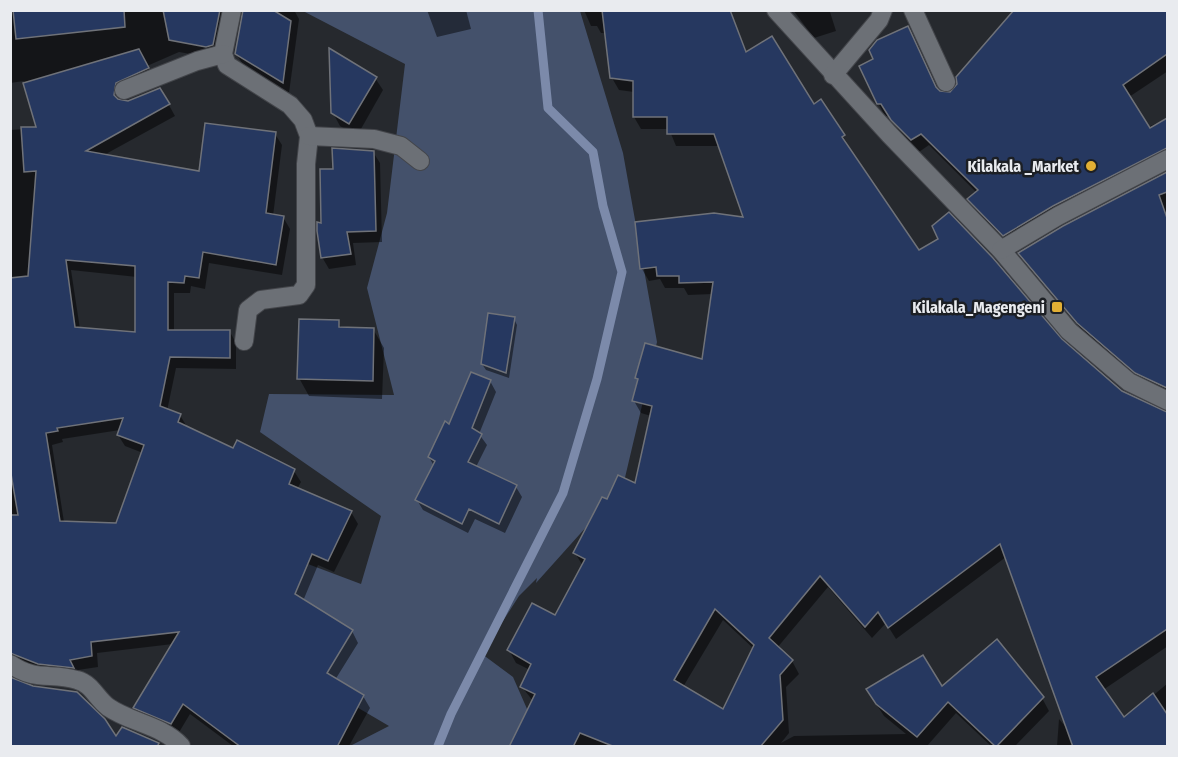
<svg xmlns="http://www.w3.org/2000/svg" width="1178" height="757" font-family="'Fira Sans Condensed',sans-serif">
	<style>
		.green { fill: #44516b }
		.shadow { fill: #0007; fill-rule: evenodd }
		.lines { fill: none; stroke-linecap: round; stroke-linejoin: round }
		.stream { stroke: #7c8aaa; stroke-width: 9 }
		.building { fill: #263860; stroke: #6f7279; stroke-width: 1.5; fill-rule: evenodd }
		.minor-casing { stroke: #43454a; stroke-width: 20 }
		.minor { stroke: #6c7076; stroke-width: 18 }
		.poi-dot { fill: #e2af34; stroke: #1c1f24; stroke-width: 2 }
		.labels { text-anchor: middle; stroke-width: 5; stroke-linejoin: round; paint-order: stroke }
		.poi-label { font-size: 16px; font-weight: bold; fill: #e9ebef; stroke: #1c1f24; text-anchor: end }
	</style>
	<rect width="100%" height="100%" fill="#26292e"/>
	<!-- green -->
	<polygon class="green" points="303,11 580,11 623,153 657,342 623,486 536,583 537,578 519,596 482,654 513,677 531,718 514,746 350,746 389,726 217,625 276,552 361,584 381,516 260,432 269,394 394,395 367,288 387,213 405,64"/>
	<!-- shadow -->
	<g class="shadow">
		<path d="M10 10H235L213 58 179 52 147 66 154 79 126 91 118 101 123 103 160 89 175 116 104 155 200 173 275 134 282 145 273 216 283 217 290 229 282 275 209 263 205 289 191 286 190 293H174V331L230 332 236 343V369L176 368 167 411 180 415 187 427 234 450 294 471 301 482 297 489 351 512 358 524 334 572 318 565 303 601 352 631 358 643 335 680 363 696 370 708 349 746H233L190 714 178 734 142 719 135 708 173 644 97 653 98 667 45 675 10 657V130L38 128 24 81 10 83ZM71 270 137 277V334L80 329ZM120 430 118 435 125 446 143 453 117 525 64 522 52 445 63 442 62 439Z"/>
		<polygon points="243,10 294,10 299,19 289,93 243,65 236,53"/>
		<polygon points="427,10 466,10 471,29 437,37"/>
		<path d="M584 10H729L747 53 814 106 843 136 850 148 848 149 919 252 1061 341 1121 392 1168 414V646L1103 690 1124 720 1168 683V746H1057L1059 719 1069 731 1006 557 896 639 886 623 872 638 828 587 777 648 792 661 799 674 786 687 789 733 781 743 794 736 906 734 884 716 875 702 942 688 1042 698 1049 711 1015 746H991L956 713 927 746H511L533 701 522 687 530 670 516 663 509 650 555 617 583 566 575 553 607 501 636 485 651 416 641 413 634 401 639 382 637 378 703 361 713 294 688 295 684 288H665L660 279 649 281 642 269 745 219 720 146H676L669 129H641L634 117V92L619 90 612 78 606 33H601L597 26H591ZM723 620 754 649 723 711 683 687Z"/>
		<polygon points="793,10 879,10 879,11 830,12 836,31 814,38"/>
		<polygon points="1016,10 1168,10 1168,71 1129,97 1148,127 1168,118 1168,162 1011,247 976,211 969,199 977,193 929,145 919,152 900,132 890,116 885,116 878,103 938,91 951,94"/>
		<polygon points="375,78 383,90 357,136 340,126 333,113"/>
		<polygon points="373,152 380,163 382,242 353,243 356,265 329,269 322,257 323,224 335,170"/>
		<polygon points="1168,174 1168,397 1144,385 1086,335 1020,253 1064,227"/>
		<polygon points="514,319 517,325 509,378 486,370 482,364"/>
		<polygon points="338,322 342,329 373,329 384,348 382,399 309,396 299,378"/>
		<polygon points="490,381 496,392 479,434 487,445 476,467 516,487 522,497 505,533 475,519 468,533 423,510 417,500 434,466 429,457 450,426"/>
	</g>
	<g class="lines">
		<!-- stream -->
		<polyline class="stream" points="438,746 451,714 563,493 597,379 622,272 603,206 593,152 548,108 538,10"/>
	</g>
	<!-- building -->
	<g class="building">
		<polygon points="13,10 124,10 125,27 16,39"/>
		<polygon points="163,10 220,10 213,45 206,47 169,40"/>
		<polygon points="243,10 273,10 291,21 283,83 235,54"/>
		<path d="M602 10H730L746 52 772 36 814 104 821 99 845 135 842 137 919 250 938 239 932 226 949 212 993 258 1062 339 1122 391 1167 412V629L1096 677 1124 717 1153 693 1167 714V747H1073L1000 544 888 628 878 612 865 627 820 576 769 638 793 660 780 675 783 720 760 747H615L580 733 573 747H509L535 694 520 687 531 664 507 650 532 603 555 615 585 559 573 553 602 497 607 499 618 475 635 483 652 406 632 401 638 379 635 378 645 343 702 359 713 282 679 283V276H657L656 267 640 269 635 222 714 213 743 217 714 134H667V117H633V81L610 78ZM715 609 754 645 723 709 674 680Z"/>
		<polygon points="1014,10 1167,10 1167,54 1123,85 1150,128 1167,118 1167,148 1053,206 1003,236 967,199 978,190 921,134 911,140 891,120 881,104 877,104 859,66 873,59 869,50 877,40 908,26 936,87 940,91 950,92 957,84 956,77"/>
		<polygon points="329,48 377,77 349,124 331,113"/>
		<path d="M139 49 149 68 116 83 114 95 118 99 128 101 160 88 170 104 86 151 199 171 205 123 276 132 266 213 284 216 276 265 203 252 199 278 185 276 184 283 168 282V330H230V358L170 357 160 406 181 414 178 422 233 448 237 440 295 469 289 484 352 511 328 561 312 554 295 594 353 630 327 673 364 695 337 747H241L183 704 171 724 133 708 179 632 91 642 92 656 70 660 74 668 38 664 10 653V515H18L10 468V278L28 276 36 171 24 172 21 127H36L23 83ZM66 260 135 266V332L75 327ZM123 418 117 435 144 445 116 523 60 521 46 433 58 431 57 428Z"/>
		<polygon points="332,148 374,151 376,231 347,232 351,254 321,258 317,231 317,222 321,223 320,169 333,169"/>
		<polygon points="1167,172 1167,192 1159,195 1167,218 1167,388 1135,373 1077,323 1018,253 1063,226"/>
		<polygon points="488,313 515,317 506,373 481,364"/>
		<polygon points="299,319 339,320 339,327 374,328 373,381 297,379"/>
		<polygon points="471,372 491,380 472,428 482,434 468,462 517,485 499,524 469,509 462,524 415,500 435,461 428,457 445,421 449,424"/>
		<polygon points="997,639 1044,697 996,747 948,702 917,737 876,704 866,689 923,655 942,686"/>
		<polygon points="10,677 33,686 77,692 105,719 116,736 122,727 159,743 157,747 10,747"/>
	</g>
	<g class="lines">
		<!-- minor casing -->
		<g class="minor-casing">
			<g id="minor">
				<polyline points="232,10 223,54 227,65 290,105 303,120 309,136 306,164 306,285 299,295 261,300 248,310 244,341"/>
				<polyline points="776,10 889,134 1001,250 1069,331 1129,382 1168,401"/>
				<polyline points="913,10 946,82"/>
				<polyline points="833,75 879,20 883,10"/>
				<polyline points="124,90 197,61 223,54"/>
				<polyline points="309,136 374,139 401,146 420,161"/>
				<polyline points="1001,250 1058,216 1168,159"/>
				<path d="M10 664C36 682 51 672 77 680 92 684 96 698 108 707 131 723 162 725 181 746"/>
			</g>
		</g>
		<!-- minor -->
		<use href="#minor" class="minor"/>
	</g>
	<!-- markers -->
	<g class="poi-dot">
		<circle cx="1091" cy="166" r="6"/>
		<rect x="1051" y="301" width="12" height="12" rx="3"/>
	</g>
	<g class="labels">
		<!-- poi labels -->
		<g class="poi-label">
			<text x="1079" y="172">Kilakala _Market</text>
			<text x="1045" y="313">Kilakala_Magengeni</text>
		</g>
	</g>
	<!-- border -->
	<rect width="1178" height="757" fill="none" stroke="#e9ebef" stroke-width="24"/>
</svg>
